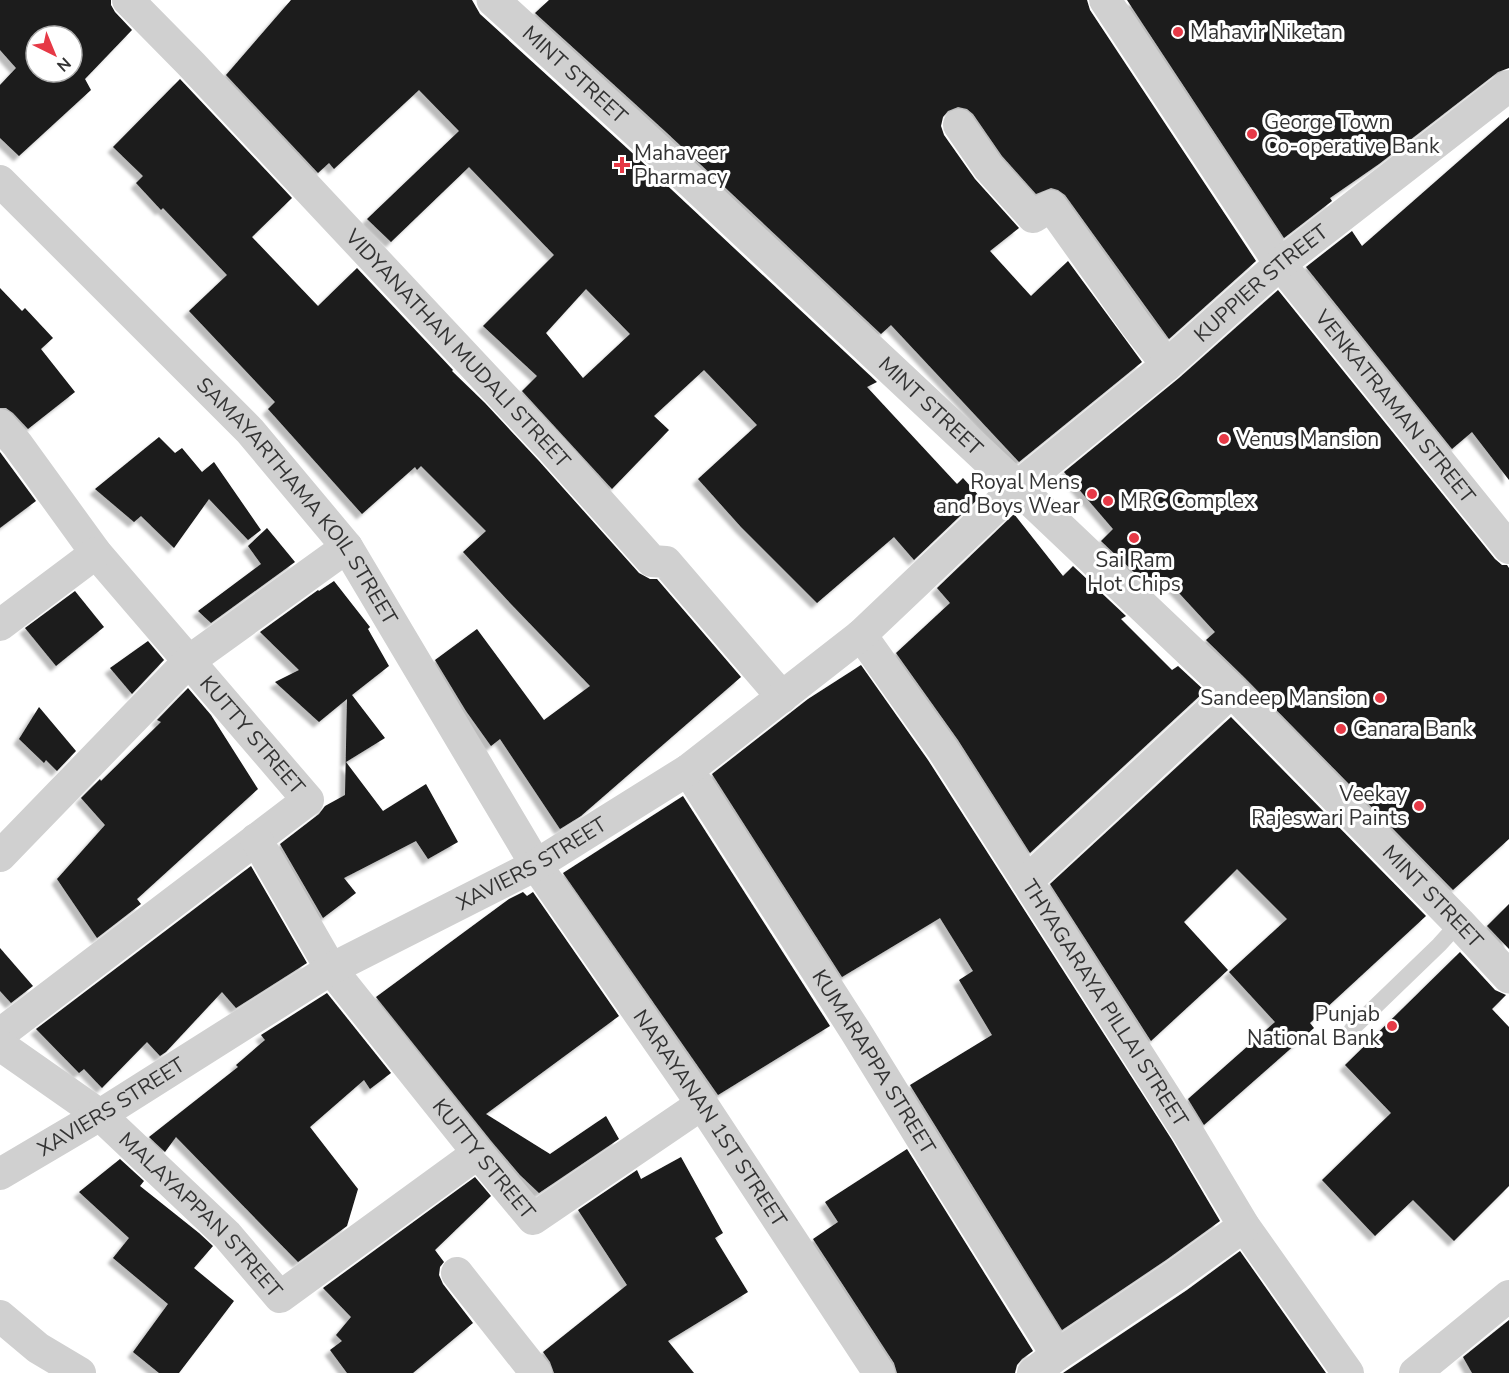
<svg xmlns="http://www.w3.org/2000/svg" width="1509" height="1373" font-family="'Nunito Sans',sans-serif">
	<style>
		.building { fill: #1a1a1a; fill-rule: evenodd; filter: url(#shadow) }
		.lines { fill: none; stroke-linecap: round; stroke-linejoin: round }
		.service { stroke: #d0d0d0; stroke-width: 16 }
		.minor { stroke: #d0d0d0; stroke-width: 32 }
		.tertiary { stroke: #d0d0d0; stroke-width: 33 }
		.poi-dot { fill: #e63946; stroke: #fff; stroke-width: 2 }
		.labels { text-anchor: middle; stroke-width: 6; stroke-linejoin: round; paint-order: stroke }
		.poi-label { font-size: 21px; fill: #333; stroke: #fff; text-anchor: start }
		.street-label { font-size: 21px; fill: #333; stroke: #fff }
	</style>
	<defs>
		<filter id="shadow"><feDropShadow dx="-5.5" dy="5.5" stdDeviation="1.5" flood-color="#0004"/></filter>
	</defs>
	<rect width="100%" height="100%" fill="#fff"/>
	<!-- building -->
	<g class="building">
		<path d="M0 0H111V5L115 12 132 30 85 79 91 90 19 156 0 138V85L16 68 0 50ZM36 36H72V72H36Z"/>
		<path d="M291 0H472L480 14 640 160 877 382 867 387 957 484 963 478 980 497 914 560 894 537 817 603 741 527 698 479 757 425 704 370 654 416 669 430 612 489 522 391 537 376 483 326 554 255 469 167 391 242 367 219 459 131 419 90 334 169 329 163 318 173 226 75ZM586 289 630 334 583 378 546 333Z"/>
		<polygon points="549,0 1087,0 1090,10 1256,261 1169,339 1065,195 1058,190 1051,188 1036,194 1002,156 973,114 967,109 958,107 948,111 943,117 941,126 944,135 975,179 1019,228 990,251 1031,296 1068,261 1142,362 1019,462 891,325 881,334 666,132 535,13"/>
		<polygon points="1127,0 1509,0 1509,68 1498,72 1379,164 1330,198 1332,201 1284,238"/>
		<polygon points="180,79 292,198 252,237 318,306 357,268 453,370 452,371 485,403 539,461 639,573 650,579 657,579 741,677 581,816 560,829 500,739 491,746 466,711 435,660 477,629 544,720 590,686 511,604 463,552 486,531 421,466 417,470 415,467 362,514 268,409 275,402 189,311 227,275 163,208 161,210 136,183 143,176 113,147"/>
		<polygon points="1509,117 1509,480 1472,432 1452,449 1306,267 1352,231 1362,246"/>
		<polygon points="0,288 22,311 25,308 53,338 41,349 75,392 28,429 13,413 6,408 0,408"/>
		<polygon points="1278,290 1495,559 1502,565 1507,565 1509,568 1509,839 1453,890 1245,678 1206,640 1215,632 1167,580 1154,591 1101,541 1113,529 1064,472 1179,378"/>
		<polygon points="159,437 175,453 182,448 202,472 214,462 261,530 248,540 209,499 174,548 141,516 134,522 95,489"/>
		<polygon points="0,452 36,501 0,528"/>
		<polygon points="1014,514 1063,576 1073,566 1126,616 1121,619 1172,670 1178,666 1205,691 1030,853 958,740 896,653 950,603 937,588"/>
		<polygon points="267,528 295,562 211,623 198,611 261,564 248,546"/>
		<polygon points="334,581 370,627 368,629 389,666 352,695 385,738 346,762 383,811 426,784 458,842 428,859 416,841 344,878 356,893 323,918 280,844 319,814 325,806 345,795 347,699 319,722 275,682 299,670 260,632 318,590 319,591"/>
		<polygon points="75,591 104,627 56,666 25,628"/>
		<polygon points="148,641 164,660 132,694 110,668"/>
		<polygon points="861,665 928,760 1172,1140 1220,1221 1166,1260 1062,1330 910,1085 992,1035 959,980 973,971 940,918 842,977 712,774 808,699"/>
		<polygon points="188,688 211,715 258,789 137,899 141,904 97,938 57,879 105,825 81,798 100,779 101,781 161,722 157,720"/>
		<polygon points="39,707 76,751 57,771 46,760 44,763 19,739"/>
		<polygon points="1231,717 1426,916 1310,1023 1314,1028 1204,1125 1188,1099 1275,1022 1229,972 1287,919 1237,869 1184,922 1228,970 1151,1041 1050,884"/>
		<polygon points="683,796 830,1026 718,1095 563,873"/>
		<polygon points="251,866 307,963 236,1008 222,992 166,1052 160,1056 147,1042 102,1088 84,1069 79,1073 36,1029"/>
		<polygon points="523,892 527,896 533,892 619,1016 486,1114 550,1154 606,1116 619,1139 539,1193 520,1175 492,1142 376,997 509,899"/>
		<polygon points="1509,904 1509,949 1487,926"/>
		<polygon points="0,948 33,986 11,1003 0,991"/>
		<polygon points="1460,952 1495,990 1506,995 1492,1009 1509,1027 1509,1186 1454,1241 1413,1200 1375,1236 1322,1180 1391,1113 1345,1065"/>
		<polygon points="327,993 391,1073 370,1089 364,1080 310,1127 358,1189 347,1226 298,1262 176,1137 165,1152 149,1137 238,1067 236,1065 265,1040 261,1035"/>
		<polygon points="907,1149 1033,1351 1022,1359 1017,1365 1015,1373 897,1373 894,1363 813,1239 838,1222 825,1202"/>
		<polygon points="681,1157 723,1233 715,1238 748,1292 668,1341 694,1373 554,1373 550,1362 543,1352 627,1285 578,1210 637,1170 641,1179"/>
		<polygon points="120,1159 144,1181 140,1186 199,1233 213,1246 194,1268 234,1301 179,1373 159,1373 133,1352 168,1304 113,1258 129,1238 79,1192"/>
		<polygon points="475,1177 491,1196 435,1250 444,1262 440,1267 439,1275 443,1284 473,1323 413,1373 347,1373 330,1350 342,1341 336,1335 351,1317 323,1288"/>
		<polygon points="1240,1251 1326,1373 1063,1373 1187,1290"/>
		<polygon points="1509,1320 1509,1373 1472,1373 1463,1357"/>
	</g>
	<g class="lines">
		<!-- service -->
		<polyline class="service" points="1352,1029 1439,945 1459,923"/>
		<!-- minor -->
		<g class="minor">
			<path id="s1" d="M128 0 191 64 552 449 652 561 666 562 782 697"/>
			<path id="s2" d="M1105 0 1280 264 1509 548"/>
			<polyline points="959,125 988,167 1033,217 1051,206 1136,325 1167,365"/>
			<path id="s3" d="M0 181 250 431 347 547 536 865 702 1104 879 1373"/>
			<path id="s4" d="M0 425 17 444 96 553 308 800 0 1034"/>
			<polyline points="0,625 96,553"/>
			<path id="s5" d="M861 635 943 750 1187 1131 1244 1226 1348 1373"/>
			<path id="s6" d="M688 770 856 1032 951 1186 1057 1355"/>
			<path id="s7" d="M256 839 331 969 478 1153 533 1219 702 1104"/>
			<polyline points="0,856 189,661 347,547"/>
			<polyline points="1027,881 1232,691"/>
			<path id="s8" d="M0 1045 100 1115 227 1235 280 1297 478 1153"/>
			<path id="s9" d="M0 1174 100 1115 331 969 536 865 688 770 861 635 1017 487 1167 365 1280 264 1509 86"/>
			<polyline points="457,1273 536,1373"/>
			<polyline points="0,1316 38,1348 80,1373"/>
			<polyline points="1033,1373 1057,1355 1176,1275 1244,1226"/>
			<polyline points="1415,1373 1509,1296"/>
		</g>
		<!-- tertiary -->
		<path class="tertiary" id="s10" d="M493 0 653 146 1017 487 1232 691 1459 923 1509 977"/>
	</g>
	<!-- markers -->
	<g class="poi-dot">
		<circle cx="1178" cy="32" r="6"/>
		<circle cx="1252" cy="134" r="6"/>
		<path d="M619 156h6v6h6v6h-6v6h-6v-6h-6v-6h6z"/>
		<circle cx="1224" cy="439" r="6"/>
		<circle cx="1092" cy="494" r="6"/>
		<circle cx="1108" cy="501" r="6"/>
		<circle cx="1134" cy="538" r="6"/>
		<circle cx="1380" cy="698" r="6"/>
		<circle cx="1341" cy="729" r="6"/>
		<circle cx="1419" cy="806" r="6"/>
		<circle cx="1392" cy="1026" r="6"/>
	</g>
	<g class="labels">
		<!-- poi labels -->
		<g class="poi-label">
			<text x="1190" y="39">Mahavir Niketan</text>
			<text x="1264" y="129">George Town<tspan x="1264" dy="24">Co-operative Bank</tspan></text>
			<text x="634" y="160">Mahaveer<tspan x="634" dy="24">Pharmacy</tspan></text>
			<text x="1236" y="446">Venus Mansion</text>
			<text x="1080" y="489" text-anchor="end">Royal Mens<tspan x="1080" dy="24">and Boys Wear</tspan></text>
			<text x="1120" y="508">MRC Complex</text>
			<text x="1134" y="567" text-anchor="middle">Sai Ram<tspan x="1134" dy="24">Hot Chips</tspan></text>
			<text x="1368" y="705" text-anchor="end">Sandeep Mansion</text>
			<text x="1353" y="736">Canara Bank</text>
			<text x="1407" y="801" text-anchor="end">Veekay<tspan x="1407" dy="24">Rajeswari Paints</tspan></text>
			<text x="1380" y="1021" text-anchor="end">Punjab<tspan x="1380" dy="24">National Bank</tspan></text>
		</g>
		<!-- street labels -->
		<g class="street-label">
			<text dy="7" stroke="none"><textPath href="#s10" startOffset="111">MINT STREET</textPath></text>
			<text dy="7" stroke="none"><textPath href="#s9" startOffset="1551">KUPPIER STREET</textPath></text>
			<text dy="7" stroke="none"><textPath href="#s1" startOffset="480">VIDYANATHAN MUDALI STREET</textPath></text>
			<text dy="7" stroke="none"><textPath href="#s10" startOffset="597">MINT STREET</textPath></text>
			<text dy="7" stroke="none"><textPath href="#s2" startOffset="500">VENKATRAMAN STREET</textPath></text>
			<text dy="7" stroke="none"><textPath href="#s3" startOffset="438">SAMAYARTHAMA KOIL STREET</textPath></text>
			<text dy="7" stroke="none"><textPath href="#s4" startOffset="400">KUTTY STREET</textPath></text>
			<text dy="7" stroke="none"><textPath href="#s9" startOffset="616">XAVIERS STREET</textPath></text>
			<text dy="7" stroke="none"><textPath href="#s10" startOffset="1299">MINT STREET</textPath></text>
			<text dy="7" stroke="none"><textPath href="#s5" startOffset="442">THYAGARAYA PILLAI STREET</textPath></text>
			<text dy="7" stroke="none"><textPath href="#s6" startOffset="346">KUMARAPPA STREET</textPath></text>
			<text dy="7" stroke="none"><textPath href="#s9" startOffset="130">XAVIERS STREET</textPath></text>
			<text dy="7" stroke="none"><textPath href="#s3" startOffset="1182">NARAYANAN 1ST STREET</textPath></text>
			<text dy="7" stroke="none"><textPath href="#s7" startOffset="394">KUTTY STREET</textPath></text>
			<text dy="7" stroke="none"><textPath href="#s8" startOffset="264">MALAYAPPAN STREET</textPath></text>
		</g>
	</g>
	<!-- north arrow -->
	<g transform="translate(54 54) rotate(137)"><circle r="28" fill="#ffffff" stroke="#adadad" stroke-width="1.5"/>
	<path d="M0-4.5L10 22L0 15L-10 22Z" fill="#e63946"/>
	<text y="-9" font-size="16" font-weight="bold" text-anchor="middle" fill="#333333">N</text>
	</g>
</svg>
